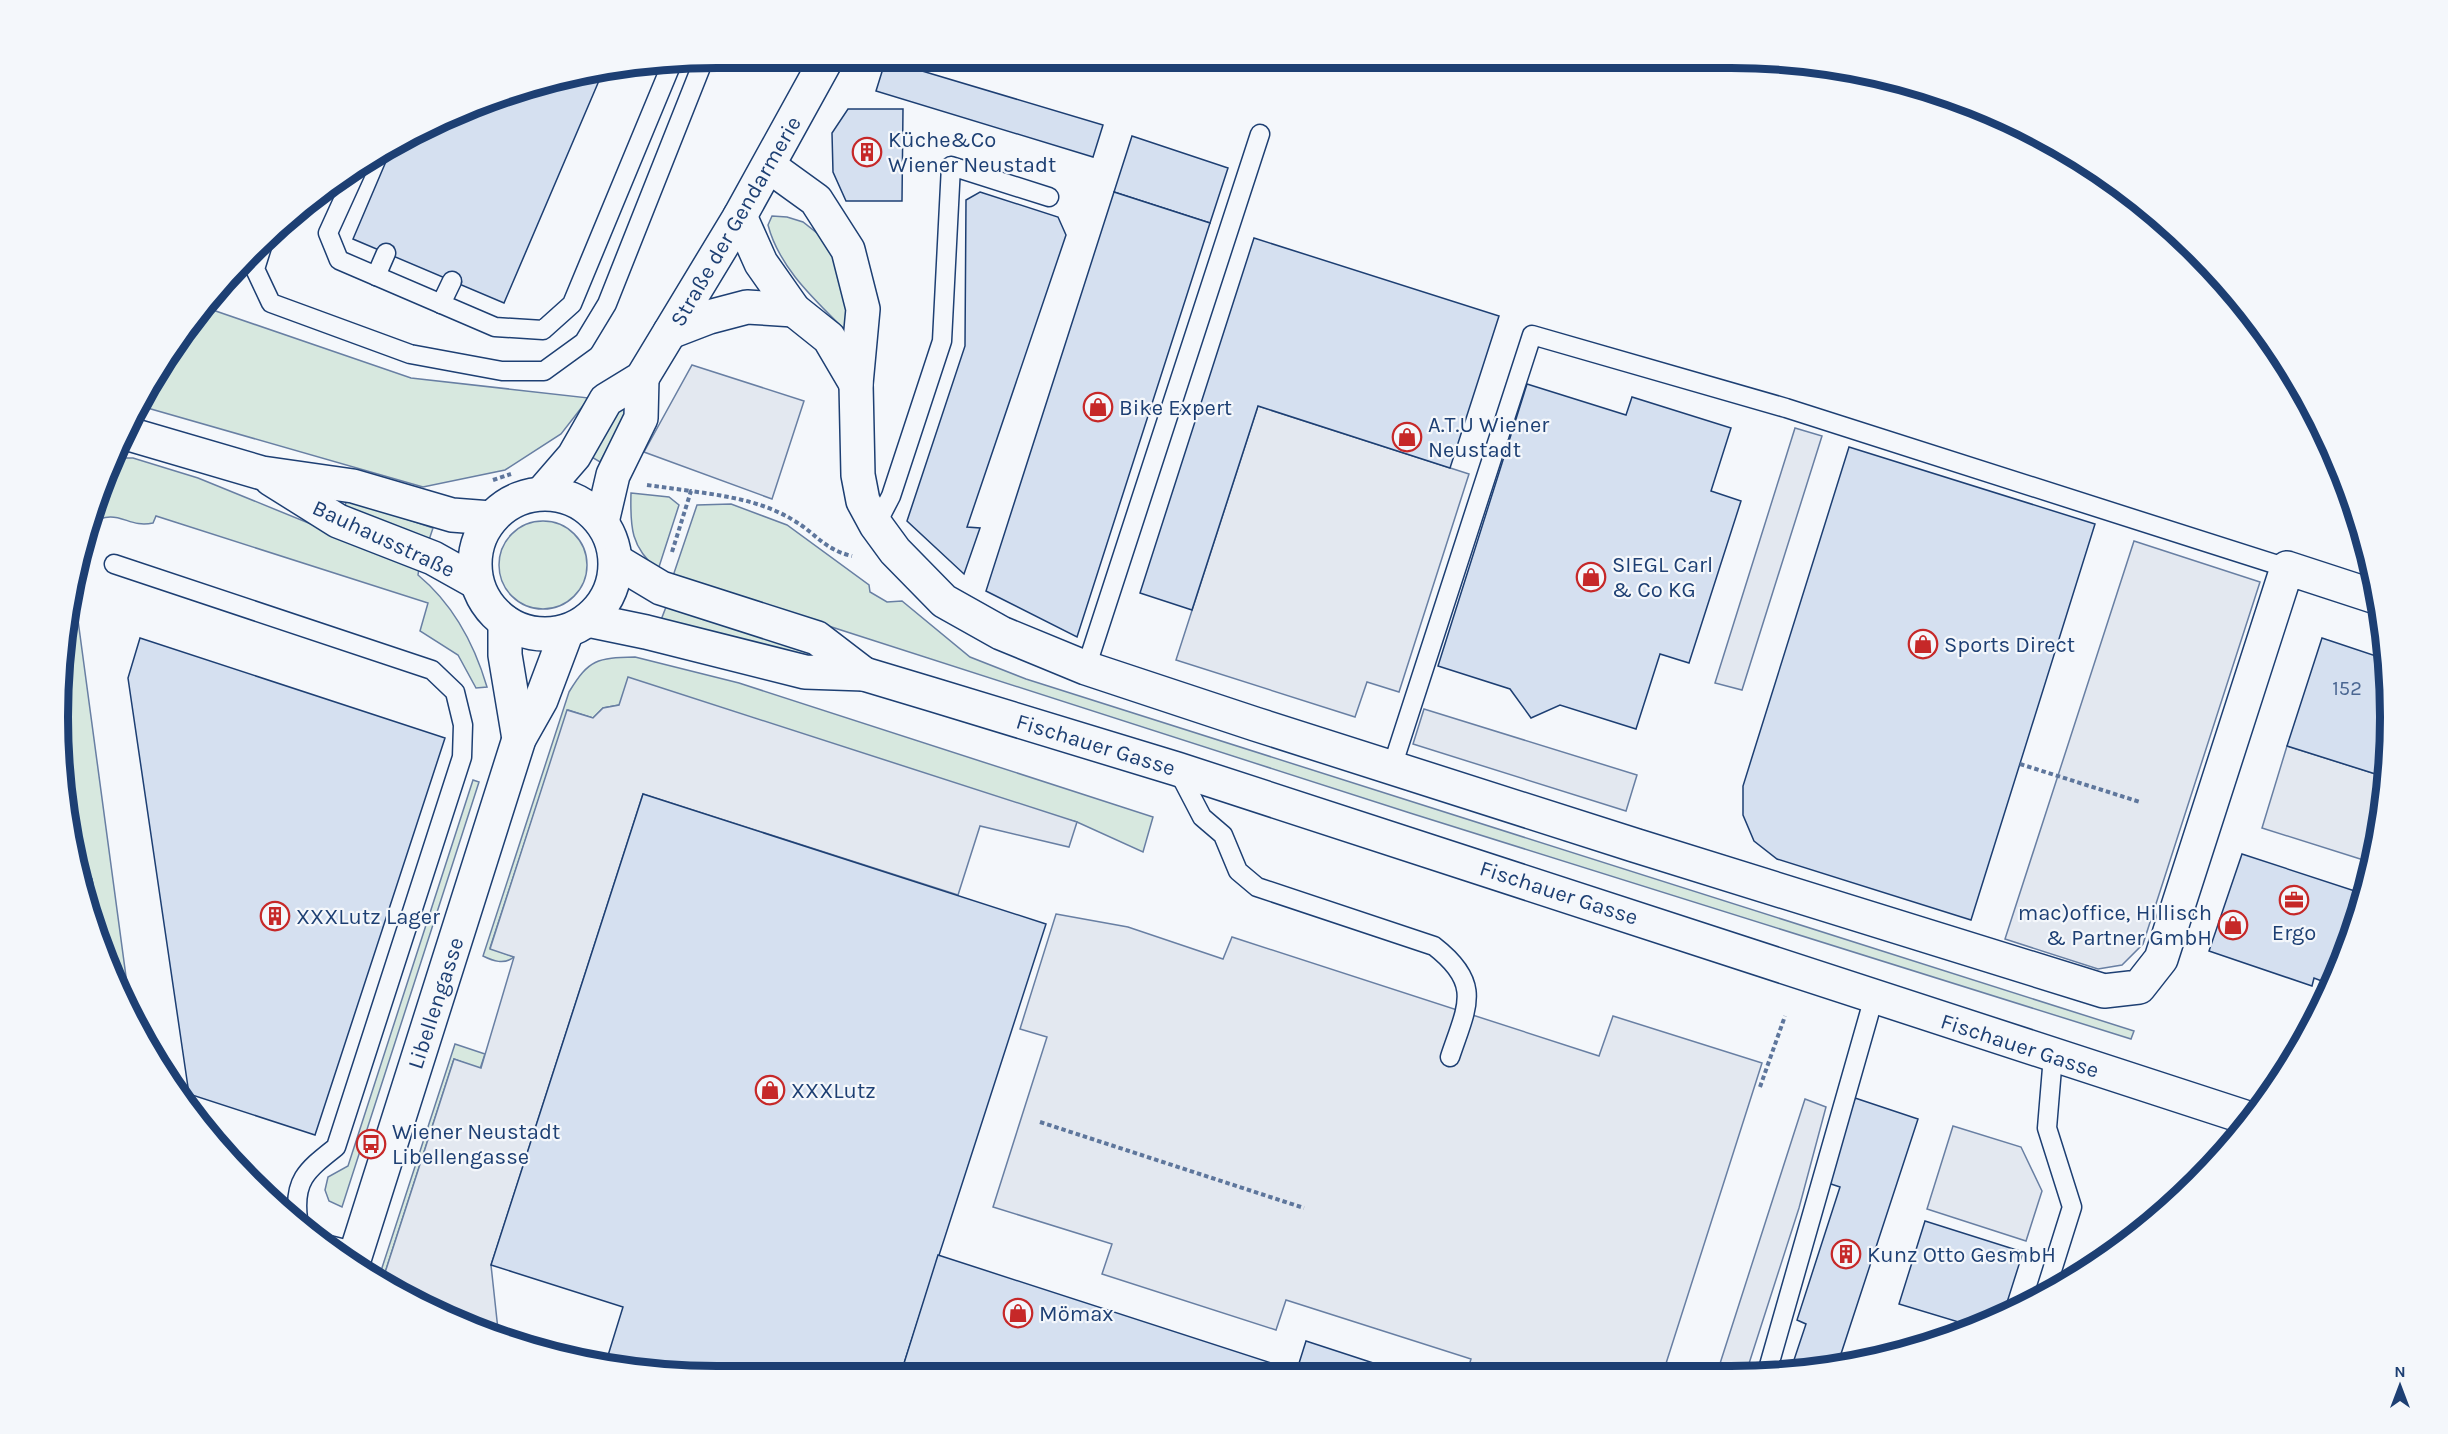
<svg xmlns="http://www.w3.org/2000/svg" width="2448" height="1434" font-family="Karla,sans-serif">
	<style>
		.green { fill: #d7e8df; stroke: #687fa3; stroke-width: 1.5 }
		.parking { fill: #e3e8f0; stroke: #687fa3; stroke-width: 1.5 }
		.building { fill: #d5e0f0; stroke: #1d3f73; stroke-width: 1.5 }
		.lines { fill: none; stroke-linecap: round; stroke-linejoin: round }
		.lane-casing { stroke: #1d3f73; stroke-width: 21 }
		.street-casing { stroke: #1d3f73; stroke-width: 36 }
		.secondary-casing { stroke: #1d3f73; stroke-width: 36 }
		.path { stroke: #5e769c; stroke-width: 4; stroke-dasharray: 4.5 3; stroke-linecap: butt }
		.lane { stroke: #f4f7fb; stroke-width: 18 }
		.street { stroke: #f4f7fb; stroke-width: 33 }
		.secondary { stroke: #f4f7fb; stroke-width: 33 }
		.labels { text-anchor: middle; stroke-width: 4.5; stroke-linejoin: round; paint-order: stroke }
		.number-label { font-size: 20px; fill: #4b6792 }
		.poi-label { font-size: 22px; fill: #1d3f73; stroke: #f4f7fb; text-anchor: start }
		.street-label { font-size: 22px; fill: #1d3f73; stroke: #f4f7fb }
		.rim { fill: none; stroke: #1d3f73; stroke-width: 8 }
	</style>
	<rect width="100%" height="100%" fill="#f4f7fb"/>
	<!-- green -->
	<g class="green">
		<path d="M772 216 787 217 803 222 827 241 846 286V326L843 328C813 298 779 267 768 225Z"/>
		<polygon points="204,307 411,378 589,398 561,434 505,470 423,487 137,405 168,350"/>
		<polygon points="619,407 628,411 600,462 590,456"/>
		<path d="M113 458H133L198 478 419 568 418 575C453 604 474 643 487 687L476 688 458 655 420 631 428 603 156 516 153 523C126 529 120 506 88 524Z"/>
		<path d="M631 493 669 497 679 505 658 570C631 547 630 528 631 493Z"/>
		<polygon points="347,499 433,528 429,540 345,506"/>
		<polygon points="731,504 787,525 869,585 870,592 887,602 902,601 970,657 1026,679 2134,1031 2131,1039 1410,813 673,576 697,505"/>
		<circle cx="543" cy="565" r="44"/>
		<path d="M70 595 75 598 132 1021 105 962 92 879 80 881C62 820 47 724 68 663L62 660 63 631Z"/>
		<polygon points="666,607 811,653 808,660 661,620"/>
		<path d="M635 657 739 683 1153 817 1143 852 1077 822 619 705 603 708 593 718 568 710 490 948 514 957C504 965 493 961 483 956L569 692C589 659 597 658 635 657Z"/>
		<polygon points="473,780 479,782 342,1207 329,1201 325,1190 328,1177 348,1166"/>
		<polygon points="455,1044 485,1054 480,1069 454,1059 382,1282 378,1280"/>
	</g>
	<!-- parking -->
	<g class="parking">
		<polygon points="692,365 804,401 772,499 644,452"/>
		<polygon points="1258,406 1469,474 1399,692 1367,682 1355,717 1176,660"/>
		<polygon points="1795,428 1822,436 1742,690 1715,683"/>
		<polygon points="2134,541 2260,582 2143,944 2122,965 2098,969 2005,939"/>
		<polygon points="628,677 1077,822 1069,847 980,826 958,895 643,794 491,1265 499,1339 382,1282 454,1059 481,1068 514,957 490,949 567,710 593,718 603,708 619,705"/>
		<polygon points="1424,709 1637,775 1626,811 1413,744"/>
		<polygon points="2287,746 2385,777 2378,845 2373,863 2262,828"/>
		<polygon points="92,879 105,962 80,881"/>
		<polygon points="1056,914 1128,927 1223,959 1232,937 1599,1056 1613,1016 1762,1063 1662,1376 1466,1376 1471,1359 1286,1300 1276,1330 1102,1274 1112,1244 993,1207 1047,1037 1020,1029"/>
		<polygon points="1805,1099 1826,1107 1799,1208 1745,1376 1716,1376"/>
		<polygon points="1953,1126 2021,1147 2042,1191 2026,1241 1927,1209"/>
	</g>
	<!-- building -->
	<g class="building">
		<polygon points="885,62 892,62 1103,125 1093,157 876,91"/>
		<polygon points="604,69 504,303 353,239 393,145 425,125 505,92"/>
		<polygon points="848,109 903,109 902,201 846,201 833,172 832,133"/>
		<polygon points="1132,136 1228,168 1210,223 1114,192"/>
		<polygon points="980,192 1058,217 1066,235 967,527 980,528 964,574 907,521 965,346 966,200"/>
		<polygon points="1114,192 1210,223 1077,637 986,591"/>
		<polygon points="1254,238 1499,316 1450,468 1258,406 1192,610 1140,593"/>
		<polygon points="232,273 227,287 221,285"/>
		<polygon points="1527,384 1626,415 1632,397 1731,428 1711,491 1741,501 1689,663 1660,654 1636,729 1560,705 1531,718 1510,689 1438,666"/>
		<polygon points="1849,447 2095,524 1971,920 1777,859 1754,841 1743,815 1743,786"/>
		<polygon points="140,638 445,738 315,1135 189,1094 128,678"/>
		<polygon points="2322,638 2385,659 2391,717 2385,777 2287,746"/>
		<polygon points="643,794 1046,924 900,1376 673,1376 606,1362 623,1307 491,1265"/>
		<polygon points="2242,854 2364,894 2341,969 2332,985 2314,978 2312,986 2209,951"/>
		<polygon points="1855,1098 1918,1119 1838,1363 1790,1372 1806,1324 1797,1320 1840,1187 1828,1183"/>
		<polygon points="2172,1192 2183,1195 2167,1207"/>
		<polygon points="1925,1221 2023,1252 2003,1315 1975,1327 1899,1304"/>
		<polygon points="938,1255 1296,1371 1295,1376 900,1376"/>
		<polygon points="1306,1341 1413,1376 1295,1376"/>
	</g>
	<g class="lines">
		<!-- lane casing -->
		<g class="lane-casing">
			<g id="lane">
				<polyline points="358,167 328,233 339,260 495,327 543,330 572,304 672,63"/>
				<polyline points="265,237 255,269 271,303 410,354 502,371 544,371 584,342 607,304 703,62"/>
				<polyline points="376,276 386,253"/>
				<polyline points="441,304 452,281"/>
				<polyline points="876,525 891,496 942,341 951,166 1049,197"/>
				<path d="M114 564 432 670 455 692 463 725 462 757 336 1147C307 1170 293 1180 298 1219"/>
				<polyline points="1086,668 1260,134"/>
				<polyline points="1392,767 1532,335 1786,408 2287,568"/>
				<path d="M1177 769 1202 817 1223 835 1238 871 1257 887 1434 946C1483 984 1467 1006 1450 1057"/>
				<polyline points="325,1244 357,1252"/>
				<polyline points="2044,1296 2072,1207 2047,1128 2053,1056"/>
				<polyline points="1766,1376 1874,997"/>
			</g>
		</g>
		<!-- street casing -->
		<g class="street-casing">
			<g id="street">
				<polyline points="769,166 816,200 848,250 863,309 856,384 858,475 863,501 876,525 895,551 944,601 1001,633 1086,668 1255,724 1634,845 2104,991 2139,987 2161,959 2287,568 2379,598"/>
				<polyline points="740,216 761,263 794,310 829,338 856,384"/>
				<polyline points="670,332 709,317 747,307 794,310"/>
				<polyline points="542,493 574,456 606,400 642,378 740,216 825,62"/>
				<polyline points="602,522 613,475 641,418 642,378"/>
				<polyline points="505,622 505,655 519,739"/>
				<polyline points="352,1266 519,739 541,700 567,631"/>
			</g>
		</g>
		<!-- secondary casing -->
		<g class="secondary-casing">
			<g id="secondary">
				<polyline points="122,432 262,473 353,486 452,515 491,518"/>
				<polyline points="271,479 338,521 433,558 476,582"/>
				<circle cx="545" cy="564" r="70"/>
				<polyline points="616,561 661,588 817,638 864,674"/>
				<polyline points="588,620 646,632 805,672 864,674 934,695 1177,769 2251,1119"/>
			</g>
		</g>
		<!-- path -->
		<g class="path">
			<polyline points="493,480 511,474"/>
			<polyline points="647,485 691,491"/>
			<path d="M672 552 691 491C726 496 762 501 793 520 817 534 823 549 852 556"/>
			<polyline points="2020,764 2140,802"/>
			<polyline points="1760,1087 1785,1016"/>
			<polyline points="1040,1122 1304,1208"/>
		</g>
		<!-- lane -->
		<use href="#lane" class="lane"/>
		<!-- street -->
		<use href="#street" class="street"/>
		<!-- secondary -->
		<use href="#secondary" class="secondary"/>
	</g>
	<!-- icons -->
	<defs>
		<g id="building-ring" transform="scale(1.5)"><circle r="9.5" fill="#f4f7fb" stroke="#c62828" stroke-width="1.5"/><path d="M-4-6H4V6H1V3H-1V6H-4ZM-2.5-4.3h1.7v1.8h-1.7ZM.8-4.3h1.7v1.8H.8ZM-2.5-1h1.7V.8h-1.7ZM.8-1h1.7V.8H.8Z" fill="#c62828"/></g>
		<g id="shop-ring" transform="scale(1.5)"><circle r="9.5" fill="#f4f7fb" stroke="#c62828" stroke-width="1.5"/><path d="M-5-2.5h2.3a2.7 3.5 0 0 1 5.4 0H5L5.5 6h-11ZM-1.5-2.5h3a1.5 2.3 0 0 0-3 0Z" fill="#c62828"/></g>
		<g id="office-ring" transform="scale(1.5)"><circle r="9.5" fill="#f4f7fb" stroke="#c62828" stroke-width="1.5"/><path d="M-6-3h4V-5.5h4V-3h4V5H-6ZM-1-4.5V-3h2v-1.5ZM-6 0V1H6V0Z" fill="#c62828"/></g>
		<g id="bus-ring" transform="scale(1.5)"><circle r="9.5" fill="#f4f7fb" stroke="#c62828" stroke-width="1.5"/><path d="M-5-6H5V4H4V6H2V4H-2V6H-4V4H-5ZM-3.5-4V0h7V-4ZM-3.5 1.2v1.5H-2V1.2ZM2 1.2v1.5H3.5V1.2Z" fill="#c62828"/></g>
	</defs>
	<g fill-rule="evenodd">
		<use href="#building-ring" x="867" y="152"/>
		<use href="#shop-ring" x="1098" y="407"/>
		<use href="#shop-ring" x="1407" y="437"/>
		<use href="#shop-ring" x="1591" y="577"/>
		<use href="#shop-ring" x="1923" y="644"/>
		<use href="#office-ring" x="2294" y="900"/>
		<use href="#building-ring" x="275" y="916"/>
		<use href="#shop-ring" x="2233" y="925"/>
		<use href="#shop-ring" x="770" y="1090"/>
		<use href="#bus-ring" x="371" y="1144"/>
		<use href="#building-ring" x="1846" y="1254"/>
		<use href="#shop-ring" x="1018" y="1313"/>
	</g>
	<g class="labels">
		<!-- number labels -->
		<g class="number-label">
			<text x="2347" y="695">152</text>
		</g>
		<!-- poi labels -->
		<g class="poi-label">
			<text x="888" y="147">Küche&amp;Co<tspan x="888" dy="25">Wiener Neustadt</tspan></text>
			<text x="1119" y="415">Bike Expert</text>
			<text x="1428" y="432">A.T.U Wiener<tspan x="1428" dy="25">Neustadt</tspan></text>
			<text x="1612" y="572">SIEGL Carl<tspan x="1612" dy="25">&amp; Co KG</tspan></text>
			<text x="1944" y="652">Sports Direct</text>
			<text x="2212" y="920" text-anchor="end">mac)office, Hillisch<tspan x="2212" dy="25">&amp; Partner GmbH</tspan></text>
			<text x="296" y="924">XXXLutz Lager</text>
			<text x="2294" y="940" text-anchor="middle">Ergo</text>
			<text x="791" y="1098">XXXLutz</text>
			<text x="392" y="1139">Wiener Neustadt<tspan x="392" dy="25">Libellengasse</tspan></text>
			<text x="1867" y="1262">Kunz Otto GesmbH</text>
			<text x="1039" y="1321">Mömax</text>
		</g>
		<!-- street labels -->
		<g class="street-label">
			<text transform="translate(735 221) rotate(-60)" y="8">Straße der Gendarmerie</text>
			<text transform="translate(384 538) rotate(25)" y="8">Bauhausstraße</text>
			<text transform="translate(1096 744) rotate(17)" y="8">Fischauer Gasse</text>
			<text transform="translate(1559 892) rotate(18)" y="8">Fischauer Gasse</text>
			<text transform="translate(435 1003) rotate(-72)" y="8">Libellengasse</text>
			<text transform="translate(2020 1045) rotate(18)" y="8">Fischauer Gasse</text>
		</g>
	</g>
	<!-- crop -->
	<path d="M0 0H2448V1434H0ZM717 68H1731A649 649 0 0 1 2380 717V717A649 649 0 0 1 1731 1366H717A649 649 0 0 1 68 717V717A649 649 0 0 1 717 68Z" fill="#f4f7fb" fill-rule="evenodd"/>
	<path class="rim" d="M717 68H1731A649 649 0 0 1 2380 717V717A649 649 0 0 1 1731 1366H717A649 649 0 0 1 68 717V717A649 649 0 0 1 717 68Z"/>
	<!-- north arrow -->
	<g transform="translate(2400 1386)" stroke="#f4f7fb" stroke-width="4.5" paint-order="stroke">
	<path d="M0-4.5L10 22L0 15L-10 22Z" fill="#1d3f73"/>
	<text y="-9" font-size="16" font-weight="bold" text-anchor="middle" fill="#1d3f73">N</text>
	</g>
</svg>
